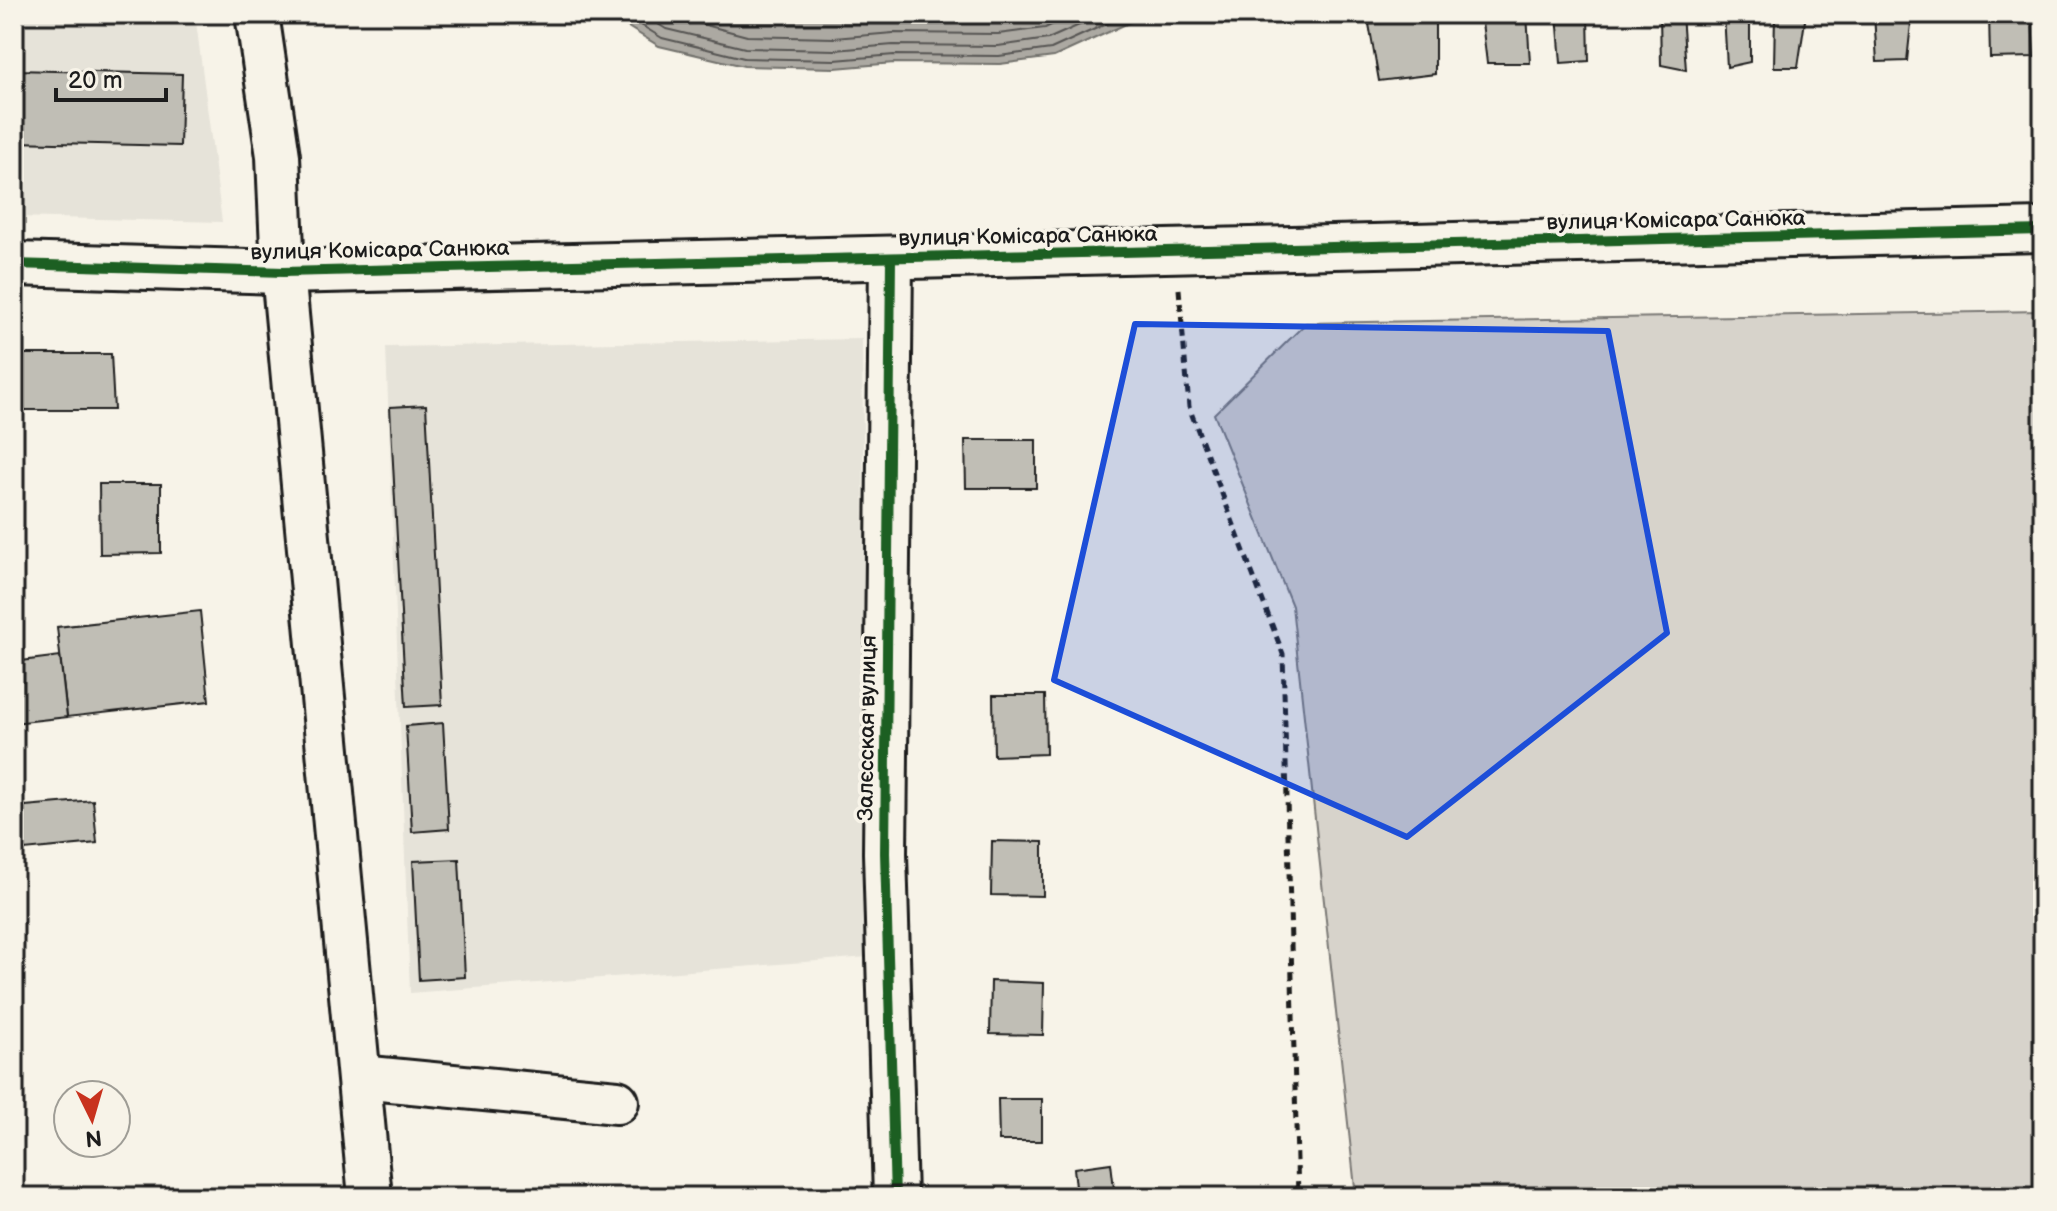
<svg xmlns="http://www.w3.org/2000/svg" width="2057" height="1211" font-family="'Balsamiq Sans',sans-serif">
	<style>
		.built { fill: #e6e3d9 }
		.green { fill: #d7d3cb; stroke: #7a7874; stroke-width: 2 }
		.water { fill: #aca9a2; stroke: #72716c; stroke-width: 2 }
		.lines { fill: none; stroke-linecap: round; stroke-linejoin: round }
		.shore { stroke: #565452; stroke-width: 2 }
		.building { fill: #c0beb5; stroke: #1c1c1c; stroke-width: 2 }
		.minor-casing { stroke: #1c1c1c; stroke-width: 48 }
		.path { stroke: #1c1c1c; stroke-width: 5; stroke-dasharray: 8 6; stroke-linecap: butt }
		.minor { stroke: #f7f3e8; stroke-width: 42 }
		.cycleway-casing { stroke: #f7f3e8; stroke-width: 15 }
		.cycleway { stroke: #1b5e20; stroke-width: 10 }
		.marked { fill: #1d4ed8; fill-opacity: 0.2; stroke: #1d4ed8; stroke-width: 6; stroke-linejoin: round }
		.labels { text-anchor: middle; stroke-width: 7; stroke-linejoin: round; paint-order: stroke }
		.street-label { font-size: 22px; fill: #1c1c1c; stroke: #f7f3e8 }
	</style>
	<rect width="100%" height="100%" fill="#f7f3e8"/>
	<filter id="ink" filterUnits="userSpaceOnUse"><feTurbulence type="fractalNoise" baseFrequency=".0125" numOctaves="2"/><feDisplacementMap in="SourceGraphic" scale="16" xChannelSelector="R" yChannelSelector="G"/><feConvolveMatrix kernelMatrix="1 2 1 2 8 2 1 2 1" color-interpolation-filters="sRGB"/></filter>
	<g filter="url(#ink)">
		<!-- built -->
		<g class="built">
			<polygon points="14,14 195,14 222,222 14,217"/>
			<polygon points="862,339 868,957 410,993 386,347"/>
		</g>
		<!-- green -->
		<polygon class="green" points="2043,311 2043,1197 1356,1197 1292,606 1214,414 1306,323"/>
		<!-- water -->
		<polygon class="water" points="607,14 1148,14 1054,57 1000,64 894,63 835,68 744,66 659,46"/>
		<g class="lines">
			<!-- shore -->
			<g class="shore">
				<polyline points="623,14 662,38 744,58 835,60 894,55 999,56 1051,49 1128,14"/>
				<polyline points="642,14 666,29 745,48 835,50 893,45 998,46 1048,39 1104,14"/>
				<polyline points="664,14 747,36 834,38 893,33 998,34 1045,28 1075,14"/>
			</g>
		</g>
		<!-- building -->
		<g class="building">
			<polygon points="1481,14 1527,14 1530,63 1487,63"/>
			<polygon points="1557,14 1588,14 1589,61 1561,63"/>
			<polygon points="1660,14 1682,14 1686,70 1661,65"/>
			<polygon points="1724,14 1750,14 1750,62 1727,67"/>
			<polygon points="1775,14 1806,14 1798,67 1774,67"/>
			<polygon points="1874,14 1912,14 1907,61 1877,62"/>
			<polygon points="1989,14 2032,14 2034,57 1990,58"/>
			<polygon points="1435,16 1435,74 1379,81 1369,24"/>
			<polygon points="14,70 182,74 180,146 14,142"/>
			<polygon points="14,354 111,354 114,410 14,410"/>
			<polygon points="426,405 442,705 406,707 390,407"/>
			<polygon points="965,440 1036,440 1036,488 966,488"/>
			<polygon points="99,484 161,484 161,553 100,554"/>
			<polygon points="200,611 209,701 67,717 57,627"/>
			<polygon points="60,656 67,717 14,723 14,662"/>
			<polygon points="993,695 1045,695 1046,754 994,756"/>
			<polygon points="443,723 449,829 412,832 406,726"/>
			<polygon points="93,800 97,843 14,851 14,807"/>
			<polygon points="992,841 1043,842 1043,896 991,895"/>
			<polygon points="459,859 465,977 419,980 413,861"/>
			<polygon points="991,981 1044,983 1043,1035 990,1034"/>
			<polygon points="998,1099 1042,1099 1042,1141 999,1141"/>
			<polygon points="1111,1163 1115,1197 1077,1197 1074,1168"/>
		</g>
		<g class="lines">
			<!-- minor casing -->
			<g class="minor-casing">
				<g id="minor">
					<polyline points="257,14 278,156 283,272 370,1197"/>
					<polyline points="891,259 885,853 895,1197"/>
					<polyline points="14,264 283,272 2043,230"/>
					<polyline points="360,1077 617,1102"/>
				</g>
			</g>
			<!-- path -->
			<polyline class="path" points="1179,289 1189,407 1283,654 1298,1197"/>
			<!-- minor -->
			<use href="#minor" class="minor"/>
			<!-- cycleway casing -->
			<g class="cycleway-casing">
				<g id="cycleway">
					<polyline points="891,259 885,853 895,1197"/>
					<polyline points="14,264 283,272 2043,230"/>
				</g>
			</g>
			<!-- cycleway -->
			<use href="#cycleway" class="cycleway"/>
		</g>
	</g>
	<!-- marked area -->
	<path class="marked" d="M1135 324 1608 331 1667 633 1407 837 1054 680Z"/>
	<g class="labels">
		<!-- street labels -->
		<g class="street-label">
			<text transform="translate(1676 219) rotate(-1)" y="8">вулиця Комісара Санюка</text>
			<text transform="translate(1028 235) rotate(-1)" y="8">вулиця Комісара Санюка</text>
			<text transform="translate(380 249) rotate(-1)" y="8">вулиця Комісара Санюка</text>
			<text transform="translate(866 728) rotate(-89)" y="8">Залєсская вулиця</text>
		</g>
	</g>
	<!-- margin -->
	<rect width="2057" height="1211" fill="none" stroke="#f7f3e8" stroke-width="48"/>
	<rect x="24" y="24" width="2009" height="1163" fill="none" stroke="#1c1c1c" stroke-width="3" filter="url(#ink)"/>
	<!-- north arrow -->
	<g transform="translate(92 1119) rotate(175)"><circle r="38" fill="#f7f3e8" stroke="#9f9d96" stroke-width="2"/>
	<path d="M0-6L14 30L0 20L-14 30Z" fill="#c8321e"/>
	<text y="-12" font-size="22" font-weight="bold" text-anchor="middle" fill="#1c1c1c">N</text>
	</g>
	<!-- scale -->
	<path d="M56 88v12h110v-12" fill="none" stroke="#1c1c1c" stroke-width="4"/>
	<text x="68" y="88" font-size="24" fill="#1c1c1c" stroke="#f7f3e8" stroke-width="6" paint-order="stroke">20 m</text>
</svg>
